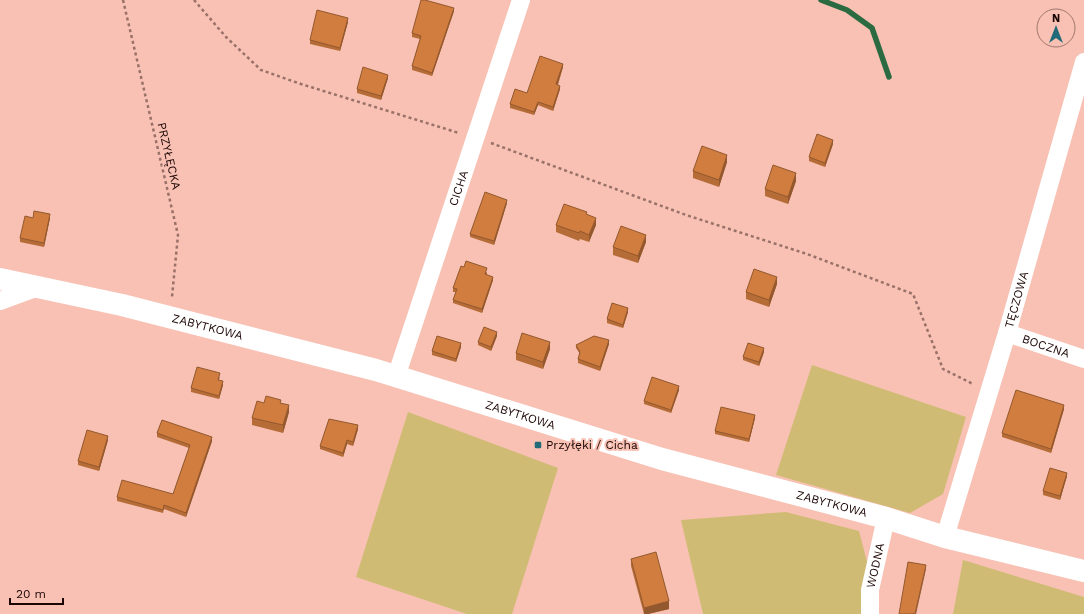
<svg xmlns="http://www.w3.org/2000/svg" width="1084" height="614" font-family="'Work Sans',sans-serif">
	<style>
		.green { fill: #d0bb74 }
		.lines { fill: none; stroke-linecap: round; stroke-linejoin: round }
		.stream { stroke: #2c6b41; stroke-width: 5.5 }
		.path { stroke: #997168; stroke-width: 2.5; stroke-dasharray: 3 3; stroke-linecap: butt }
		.minor { stroke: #fff; stroke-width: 18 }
		.tertiary { stroke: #fff; stroke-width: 22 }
		.wall { fill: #b56c37 }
		.shaded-wall { fill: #93582d }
		.building { fill: #d27d40; stroke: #93582d }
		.poi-dot { fill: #236a78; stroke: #f8c1b4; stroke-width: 1.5 }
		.labels { text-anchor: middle; stroke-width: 4; stroke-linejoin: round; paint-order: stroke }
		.street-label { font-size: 12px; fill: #1b0503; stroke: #f8c1b4 }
		.poi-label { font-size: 12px; fill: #1b0503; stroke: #f8c1b4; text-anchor: start }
	</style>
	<rect width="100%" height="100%" fill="#f8c1b4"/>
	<!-- green -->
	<g class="green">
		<polygon points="812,365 966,417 943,494 910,513 776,475"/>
		<polygon points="408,412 558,468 512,614 467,614 356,577"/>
		<polygon points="786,512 859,531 871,577 871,614 703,614 681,520"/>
		<polygon points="963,560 1084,597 1084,614 953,614"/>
	</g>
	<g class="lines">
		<!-- stream -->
		<polyline class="stream" points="821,0 847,10 872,28 889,77"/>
		<!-- path -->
		<g class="path">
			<polyline points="123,0 178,235 172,297"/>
			<polyline points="194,0 226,37 261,70 301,84 459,133"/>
			<polyline points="491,143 686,215 807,254 913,294 943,369 973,384"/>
		</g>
		<!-- minor -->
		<g class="minor">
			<polyline points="0,301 38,287"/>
			<path id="s1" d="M1007 333 1084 359"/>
			<path id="s2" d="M396 377 521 0"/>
			<path id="s3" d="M945 537 1007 333 1084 62"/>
			<path id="s4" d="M870 614V590L886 518"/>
		</g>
		<!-- tertiary -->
		<path class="tertiary" id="s5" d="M0 279 122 305 376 370 662 459 886 518 945 537 1084 571"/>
	</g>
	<!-- wall -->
	<g class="wall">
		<polygon points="454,11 432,76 412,70 412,66 420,39 412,37 412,33"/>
		<polygon points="348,22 340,51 310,44 310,40"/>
		<polygon points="563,67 558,85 560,89 553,111 538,105 534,115 510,108 510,104 527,93"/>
		<polygon points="388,78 381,100 357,93 357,89"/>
		<polygon points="833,144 825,167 809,161 809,157"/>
		<polygon points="727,162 719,187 693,178 693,171"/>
		<polygon points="796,181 788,204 765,196 765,189"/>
		<polygon points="507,203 494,245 470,237 470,234"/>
		<polygon points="587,214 596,225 589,242 580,239 579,241 556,232 556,225"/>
		<polygon points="33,218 50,218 44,247 20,242 20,238"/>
		<polygon points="646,242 638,263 613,255 613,247"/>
		<polygon points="487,272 487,275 493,280 482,313 453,303 453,300 456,292 453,292 453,288"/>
		<polygon points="777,284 769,307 746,299 746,292"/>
		<polygon points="628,312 623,328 607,323 607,319"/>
		<polygon points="497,336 491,351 478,345 478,342"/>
		<polygon points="609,344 600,371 578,363 578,359 580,354 576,348 576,345"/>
		<polygon points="461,347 456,362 432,355 432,351"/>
		<polygon points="550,349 543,369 516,360 516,353"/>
		<polygon points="764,352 759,366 743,360 743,357"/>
		<polygon points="220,377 219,380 223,385 219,399 191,392 191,388"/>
		<polygon points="679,390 671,413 644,404 644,401"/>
		<polygon points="264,403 281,403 289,412 283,433 252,425 252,418"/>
		<polygon points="1064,409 1051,453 1002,437 1002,433"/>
		<polygon points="755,418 749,442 715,434 715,431"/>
		<polygon points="358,429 353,446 347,444 343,457 320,449 320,446"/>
		<polygon points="157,433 212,441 186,517 164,509 163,513 117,501 117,497 173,494 189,448 157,437"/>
		<polygon points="108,440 99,471 78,465 78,461"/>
		<polygon points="1067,476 1060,500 1043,495 1043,491"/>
		<polygon points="631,559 669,609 648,614 644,614 631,566"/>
	</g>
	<!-- shaded-wall -->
	<g class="shaded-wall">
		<polygon points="454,8 454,11 432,76 432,73"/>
		<polygon points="348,18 348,22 340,51 340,48"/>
		<polygon points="563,64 563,67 556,88 556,84"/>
		<polygon points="388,75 388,78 381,100 381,96"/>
		<polygon points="560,86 560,89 553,111 553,107"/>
		<polygon points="538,102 538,105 534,115 534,112"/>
		<polygon points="833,140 833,144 825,167 825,163"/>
		<polygon points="727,155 727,162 719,187 719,180"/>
		<polygon points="796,173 796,181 788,204 788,197"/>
		<polygon points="507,200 507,203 494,245 494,241"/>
		<polygon points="50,214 50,218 44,247 44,243"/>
		<polygon points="596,218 596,225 589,242 589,235"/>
		<polygon points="646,235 646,242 638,263 638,256"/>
		<polygon points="493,277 493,280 482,313 482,309"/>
		<polygon points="777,277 777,284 769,307 769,300"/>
		<polygon points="628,308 628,312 623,328 623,325"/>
		<polygon points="497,332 497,336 491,351 491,347"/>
		<polygon points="609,340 609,344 600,371 600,367"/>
		<polygon points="550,342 550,349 543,369 543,362"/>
		<polygon points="461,343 461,347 456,362 456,359"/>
		<polygon points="764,348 764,352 759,366 759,362"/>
		<polygon points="223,381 223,385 219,399 219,396"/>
		<polygon points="679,386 679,390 671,413 671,410"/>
		<polygon points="289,405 289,412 283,433 283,425"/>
		<polygon points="1064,405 1064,409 1051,453 1051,449"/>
		<polygon points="755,415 755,418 749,442 749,439"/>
		<polygon points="358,425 358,429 353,446 353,442"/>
		<polygon points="108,436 108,440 99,471 99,467"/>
		<polygon points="212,437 212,441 186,517 186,513"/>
		<polygon points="347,440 347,444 343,457 343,453"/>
		<polygon points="1067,473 1067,476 1060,500 1060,496"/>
		<polygon points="926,565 926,569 916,614 915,614"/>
		<polygon points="669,601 669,609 648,614 644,614 644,608"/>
	</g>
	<!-- building -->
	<g class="building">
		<polygon points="421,0 425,0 454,8 432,73 412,66 421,36 412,33"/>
		<polygon points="317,10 348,18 340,48 310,40"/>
		<polygon points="540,56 563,64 556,84 560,86 553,107 538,102 534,112 510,104 515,89 527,93"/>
		<polygon points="363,67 388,75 381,96 357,89"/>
		<polygon points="817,134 833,140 825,163 809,157"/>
		<polygon points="702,146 727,155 719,180 693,171"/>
		<polygon points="773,165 796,173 788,197 765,189"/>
		<polygon points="485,192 507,200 494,241 470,234"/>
		<polygon points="564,204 587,212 586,214 596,218 589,235 580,231 579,233 556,225"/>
		<polygon points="34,211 50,214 44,243 20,238 25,216 33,218"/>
		<polygon points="621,226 646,235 638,256 613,247"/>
		<polygon points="466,261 487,268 485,274 493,277 482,309 453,300 457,289 453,288 461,266 464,267"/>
		<polygon points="754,269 777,277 769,300 746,292"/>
		<polygon points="612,303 628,308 623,325 607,319"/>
		<polygon points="484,327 497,332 491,347 478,342"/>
		<polygon points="522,333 550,342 543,362 516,353"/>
		<polygon points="437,336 461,343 456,359 432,351"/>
		<polygon points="594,336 609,340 600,367 578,359 580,352 576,345"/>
		<polygon points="748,343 764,348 759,362 743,357"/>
		<polygon points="197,367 220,373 218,380 223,381 219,396 191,388"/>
		<polygon points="652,377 679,386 671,410 644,401"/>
		<polygon points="1016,390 1064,405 1051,449 1002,433"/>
		<polygon points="266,396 281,400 280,403 289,405 283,425 252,418 257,401 264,403"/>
		<polygon points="721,407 755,415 749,439 715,431"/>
		<polygon points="329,419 358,425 353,442 347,440 343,453 320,446"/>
		<polygon points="162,420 212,437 186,513 164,505 163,510 117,497 122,480 173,494 190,445 157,433"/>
		<polygon points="87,430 108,436 99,467 78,461"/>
		<polygon points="1050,468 1067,473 1060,496 1043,491"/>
		<polygon points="656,552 669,601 644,608 631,559"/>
		<polygon points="908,562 926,565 915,614 899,614"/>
	</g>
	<!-- markers -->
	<rect class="poi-dot" x="534" y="441" width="8" height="8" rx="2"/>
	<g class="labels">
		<!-- street labels -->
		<g class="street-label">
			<text transform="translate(169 156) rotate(77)" y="4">PRZYŁĘCKA</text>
			<text dy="4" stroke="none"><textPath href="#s2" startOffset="199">CICHA</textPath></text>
			<text dy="4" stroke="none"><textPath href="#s3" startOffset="248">TĘCZOWA</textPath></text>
			<text dy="4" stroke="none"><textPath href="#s5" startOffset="213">ZABYTKOWA</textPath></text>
			<text dy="4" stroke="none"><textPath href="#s1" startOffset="41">BOCZNA</textPath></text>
			<text dy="4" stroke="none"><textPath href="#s5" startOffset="538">ZABYTKOWA</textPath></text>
			<text dy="4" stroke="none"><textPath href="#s5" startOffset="862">ZABYTKOWA</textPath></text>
			<text dy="4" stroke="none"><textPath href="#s4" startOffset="49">WODNA</textPath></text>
		</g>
		<!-- poi labels -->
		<g class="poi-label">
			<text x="546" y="449">Przyłęki / Cicha</text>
		</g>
	</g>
	<!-- north arrow -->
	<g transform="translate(1056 28)"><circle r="19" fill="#f8c1b4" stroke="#a0766d"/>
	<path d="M0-3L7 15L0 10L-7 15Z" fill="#236a78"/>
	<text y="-6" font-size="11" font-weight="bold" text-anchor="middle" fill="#1b0503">N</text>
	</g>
	<!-- scale -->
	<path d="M10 598v6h53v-6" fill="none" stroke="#1b0503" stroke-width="2"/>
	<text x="16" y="598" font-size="12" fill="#1b0503" stroke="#f8c1b4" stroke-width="3" paint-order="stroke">20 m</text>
</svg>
